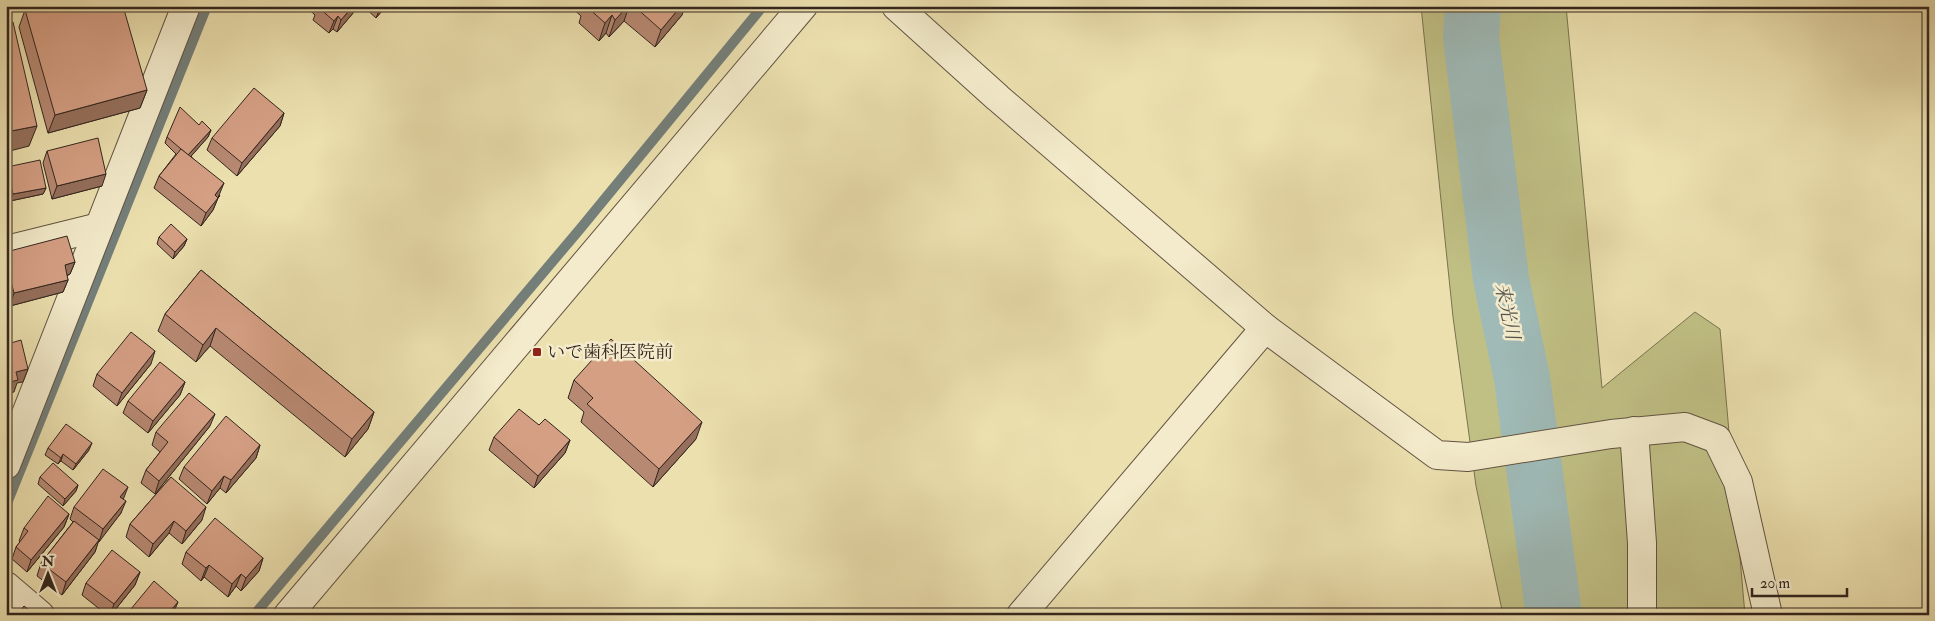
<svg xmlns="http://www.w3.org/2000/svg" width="1935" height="621" font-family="'IM FELL Double Pica','Noto Serif JP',serif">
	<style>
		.green { fill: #c0c085; stroke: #7a7352 }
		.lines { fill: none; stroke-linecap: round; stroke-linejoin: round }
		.stream { stroke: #747f7a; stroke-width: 10 }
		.river { stroke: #9fbab7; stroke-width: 56 }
		.minor-casing { stroke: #615443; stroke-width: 30 }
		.minor { stroke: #f3ebcb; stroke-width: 28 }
		.wall { fill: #b78972; stroke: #33261f }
		.shaded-wall { fill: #956f5c; stroke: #33261f }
		.building { fill: #d59f84; stroke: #33261f }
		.poi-dot { fill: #8f2418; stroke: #f3ebcb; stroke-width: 2 }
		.labels { text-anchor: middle; stroke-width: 5; stroke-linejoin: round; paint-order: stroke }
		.poi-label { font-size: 18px; fill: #33261f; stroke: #f3ebcb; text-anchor: start }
		.water-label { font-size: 19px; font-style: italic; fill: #53524d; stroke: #f3ebcb }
	</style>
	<rect width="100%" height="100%" fill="#ece0af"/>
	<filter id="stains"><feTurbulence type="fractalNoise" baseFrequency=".004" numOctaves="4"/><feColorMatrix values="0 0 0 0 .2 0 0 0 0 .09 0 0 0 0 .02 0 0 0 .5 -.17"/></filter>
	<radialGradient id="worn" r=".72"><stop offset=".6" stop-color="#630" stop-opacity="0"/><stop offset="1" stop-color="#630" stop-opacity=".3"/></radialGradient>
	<!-- green -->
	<polygon class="green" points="1421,6 1566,6 1602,388 1695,312 1720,329 1745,615 1503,615 1476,486 1453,317"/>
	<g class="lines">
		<!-- stream -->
		<g class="stream">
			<polyline points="6,506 207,6"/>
			<polyline points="254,615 580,229 763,6"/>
		</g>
		<!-- river -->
		<polyline class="river" points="1473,6 1471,37 1501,279 1522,378 1554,615"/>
		<!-- minor casing -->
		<g class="minor-casing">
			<g id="minor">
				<polyline points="896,6 998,98 1265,328 1437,455 1468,457 1611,434 1685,427 1717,439 1738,482 1768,615"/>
				<polyline points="6,250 99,227"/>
				<polyline points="1634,431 1642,543 1642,615"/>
				<polyline points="6,465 186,6"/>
				<polyline points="6,586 40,615"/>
				<polyline points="288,615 803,6"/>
				<polyline points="1021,615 1265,328"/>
			</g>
		</g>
		<!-- minor -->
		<use href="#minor" class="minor"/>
	</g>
	<!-- wall -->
	<g class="wall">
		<polygon points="305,6 359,6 337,32 333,29 329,33 313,20 315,15"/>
		<polygon points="363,6 386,6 376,18"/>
		<polygon points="571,6 685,6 682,15 655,47 624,21 609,37 606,33 599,41 579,23 581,16 571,7"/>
		<polygon points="25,10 147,90 140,108 48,133 19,27"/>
		<polygon points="284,113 280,126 237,176 207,150 212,138"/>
		<polygon points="199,125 211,130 208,137 191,156 220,196 218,198 213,210 201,226 154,188 159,176 176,154 165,143 167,137"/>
		<polygon points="47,151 102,186 52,199 43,163"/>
		<polygon points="7,167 46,188 43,194 10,201 6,180 6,170"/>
		<polygon points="159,237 187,239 184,246 173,259 157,244"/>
		<polygon points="6,252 75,262 70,274 67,276 68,280 63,292 10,306 6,293"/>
		<polygon points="201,270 374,412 368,429 345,457 210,346 196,362 158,331 165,314"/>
		<polygon points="151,364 117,406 93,386 97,374"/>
		<polygon points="574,380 696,439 653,487 581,422 584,412 568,398"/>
		<polygon points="185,382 180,395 148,433 123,413 128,401"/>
		<polygon points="210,426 155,494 141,483 146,470 160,452 152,445 156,432"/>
		<polygon points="494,437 570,440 565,453 534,488 489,450"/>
		<polygon points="260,445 256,458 226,493 220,488 207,504 179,479 184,467"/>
		<polygon points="48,448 89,450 73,470 61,461 58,464 45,455"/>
		<polygon points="40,477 78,485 76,491 63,506 38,484"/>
		<polygon points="171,477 202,520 182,544 169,533 149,557 126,537 130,524"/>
		<polygon points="123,499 121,513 98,542 95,552 62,595 37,576 41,563 73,522 70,519 74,507"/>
		<polygon points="69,514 64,527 27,572 12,559 16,547 20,542 19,541 24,528"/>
		<polygon points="186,552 263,558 259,571 241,591 236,586 228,597 204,577 201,581 182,564"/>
		<polygon points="140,572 135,585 111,615 107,615 82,595 86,583"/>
	</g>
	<!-- shaded-wall -->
	<g class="shaded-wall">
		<polygon points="353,6 359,6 337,32 341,20"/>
		<polygon points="381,6 386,6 376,18"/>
		<polygon points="628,6 629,6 624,21 609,37 615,20"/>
		<polygon points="681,6 685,6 682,15 655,47 661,30"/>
		<polygon points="612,15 606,33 599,41 605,23"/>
		<polygon points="338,16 333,29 329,33 334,21"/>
		<polygon points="147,90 140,108 48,133 55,115"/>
		<polygon points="284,113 280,126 237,176 242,163"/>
		<polygon points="37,126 29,146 6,152 6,132"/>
		<polygon points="211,130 208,137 186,162 188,155"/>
		<polygon points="106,174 102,186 52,199 57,186"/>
		<polygon points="224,183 213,210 201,226 206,213 215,195"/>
		<polygon points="46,188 43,194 10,201 13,194"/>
		<polygon points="187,239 184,246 173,259 175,252"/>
		<polygon points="75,262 70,274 60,278 65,265"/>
		<polygon points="68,280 63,292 10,306 14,293"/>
		<polygon points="216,328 210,346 196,362 203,345"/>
		<polygon points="155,351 151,364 117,406 122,393"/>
		<polygon points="28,369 23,382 17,383 14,392 6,394 6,383 16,372"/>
		<polygon points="185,382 180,395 148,433 153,421"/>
		<polygon points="374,412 368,429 345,457 352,439"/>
		<polygon points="215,414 210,426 155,494 159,481"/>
		<polygon points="702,422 696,439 653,487 659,469"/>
		<polygon points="570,440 565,453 534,488 538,476"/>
		<polygon points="92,443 89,450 73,470 76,464"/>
		<polygon points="260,445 256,458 226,493 231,480"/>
		<polygon points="63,454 61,461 58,464"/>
		<polygon points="224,476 220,488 207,504 212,491"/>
		<polygon points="78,485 76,491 63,506 65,499"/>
		<polygon points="128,487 123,500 120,497"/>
		<polygon points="126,501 121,513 99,542 103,529"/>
		<polygon points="206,507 202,520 182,544 186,531"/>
		<polygon points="69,514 64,527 27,572 31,560"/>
		<polygon points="174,521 169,533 149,557 153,544"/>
		<polygon points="99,540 95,552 62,595 66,582"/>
		<polygon points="263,558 259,571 241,591 246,578"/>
		<polygon points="209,565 204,577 201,581 206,568"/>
		<polygon points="140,572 135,585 111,615 110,615 114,604"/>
		<polygon points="241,574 236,586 228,597 232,584"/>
		<polygon points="178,602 173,614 167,615"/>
	</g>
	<!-- building -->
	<g class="building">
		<polygon points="38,6 123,6 147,90 55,115 25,10"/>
		<polygon points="319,6 353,6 341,20 338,16 334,21 318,7"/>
		<polygon points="586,6 628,6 615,20 612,15 605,23"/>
		<polygon points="634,6 681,6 661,30"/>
		<polygon points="13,22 37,126 6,132 6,23"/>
		<polygon points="254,88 284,113 242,163 212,138"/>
		<polygon points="180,107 199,125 202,121 211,130 188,155 167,137"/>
		<polygon points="98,138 106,174 57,186 47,151"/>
		<polygon points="181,149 224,183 215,195 218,198 206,213 159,176"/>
		<polygon points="40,160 46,188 13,194 7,167"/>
		<polygon points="6,184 9,196 6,196"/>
		<polygon points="171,224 187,239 175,252 159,237"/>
		<polygon points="67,236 75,262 65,265 68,280 14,293 6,263 6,252"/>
		<polygon points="201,270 374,412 352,439 216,328 203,345 165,314"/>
		<polygon points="131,332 155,351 122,393 97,374"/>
		<polygon points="6,336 9,336 11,343 21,340 28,369 16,372 18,380 6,383"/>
		<polygon points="611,339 702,422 659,469 587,404 593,398 574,380"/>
		<polygon points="160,362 185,382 153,421 128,401"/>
		<polygon points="189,393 215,414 159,481 146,470 168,442 156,432"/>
		<polygon points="519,409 539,425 545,419 570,440 538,476 494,437"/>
		<polygon points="226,416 260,445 231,480 224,476 212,491 184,467"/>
		<polygon points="66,424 92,443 76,464 63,454 61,458 48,448"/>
		<polygon points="53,463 78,485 65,499 40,477"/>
		<polygon points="103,469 128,487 120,497 126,501 103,529 74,507"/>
		<polygon points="171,477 206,507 186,531 174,521 153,544 130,524"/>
		<polygon points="48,496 69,514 31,560 16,547 28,531 24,528"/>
		<polygon points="215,518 263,558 246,578 241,574 232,584 209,565 206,568 186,552"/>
		<polygon points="74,521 99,540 66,582 41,563"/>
		<polygon points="112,550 140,572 114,604 86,583"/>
		<polygon points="154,581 178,602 167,615 126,615"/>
		<polygon points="24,606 35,615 17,615"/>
		<polygon points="186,610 191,615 182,615"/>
	</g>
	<!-- markers -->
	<rect class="poi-dot" x="532" y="347" width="10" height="10" rx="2.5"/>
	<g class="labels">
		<!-- poi labels -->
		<g class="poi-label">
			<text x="547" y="358">いで歯科医院前</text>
		</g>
		<!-- water labels -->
		<g class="water-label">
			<text transform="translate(1508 311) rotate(78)" y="7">来光川</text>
		</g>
	</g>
	<!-- margin -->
	<rect width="1935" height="621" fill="none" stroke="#ece0af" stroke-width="25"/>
	<rect x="8" y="8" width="1920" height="606" fill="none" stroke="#33261f" stroke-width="2.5"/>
	<rect x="12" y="12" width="1910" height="596" fill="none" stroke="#33261f"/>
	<!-- north arrow -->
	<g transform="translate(48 574)" stroke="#f3ebcb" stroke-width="4" paint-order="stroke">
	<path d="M0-4L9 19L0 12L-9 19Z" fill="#33261f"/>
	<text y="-8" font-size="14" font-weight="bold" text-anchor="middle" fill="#33261f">N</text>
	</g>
	<!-- scale -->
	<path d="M1752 588v8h95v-8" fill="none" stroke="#33261f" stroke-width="2.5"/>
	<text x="1760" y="588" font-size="15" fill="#33261f" stroke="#f3ebcb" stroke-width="4" paint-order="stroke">20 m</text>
	<rect width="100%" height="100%" filter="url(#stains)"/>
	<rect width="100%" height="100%" fill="url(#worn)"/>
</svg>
